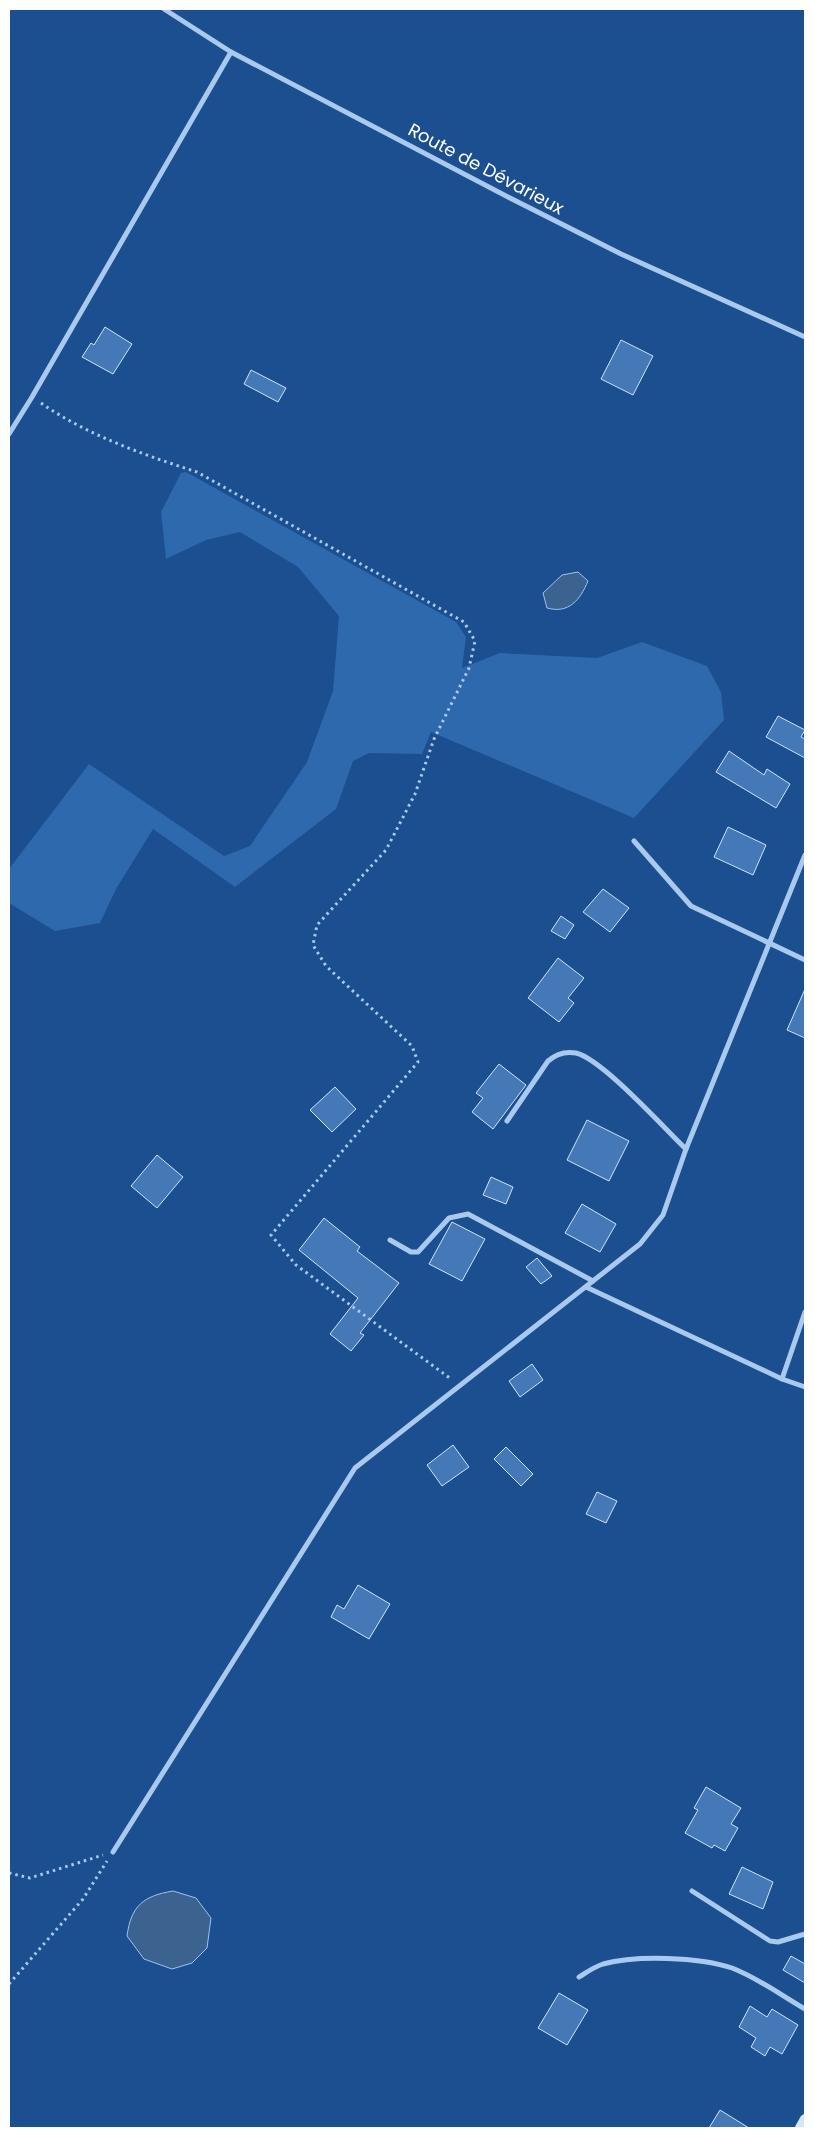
<svg xmlns="http://www.w3.org/2000/svg" width="814" height="2137" font-family="Poppins,sans-serif">
	<style>
		.green { fill: #2e69ad }
		.water { fill: #3c6290; stroke: #9cc4f0 }
		.building { fill: #4478b7; stroke: #cfe3fa }
		.lines { fill: none; stroke-linecap: round; stroke-linejoin: round }
		.path { stroke: #a9c9ee; stroke-width: 3; stroke-dasharray: 2.5 4; stroke-linecap: butt }
		.minor { stroke: #a9c9ee; stroke-width: 5 }
		.secondary { stroke: #d6e6fa; stroke-width: 10 }
		.labels { text-anchor: middle; stroke-width: 5; stroke-linejoin: round; paint-order: stroke }
		.street-label { font-size: 18px; fill: #fff; stroke: #1b4f8f }
	</style>
	<rect width="100%" height="100%" fill="#1b4f8f"/>
	<!-- green -->
	<polygon class="green" points="186,472 456,622 466,637 462,668 500,653 597,658 642,642 707,666 721,692 724,720 634,818 431,732 422,754 369,753 353,761 336,809 235,887 153,829 116,889 100,923 55,931 9,903 9,869 89,764 224,856 250,846 307,762 333,691 339,616 298,567 240,532 206,540 166,559 161,512 181,473"/>
	<!-- water -->
	<g class="water">
		<path d="M578 572 588 581C580 600 569 614 547 608L543 593 562 575Z"/>
		<path d="M173 1891 196 1898 211 1918 207 1948 192 1963 172 1969 144 1959 127 1936C131 1906 143 1896 173 1891Z"/>
	</g>
	<!-- building -->
	<g class="building">
		<polygon points="105,327 132,344 113,374 82,357 91,343 94,345"/>
		<polygon points="621,340 653,356 633,395 601,379"/>
		<polygon points="251,370 286,388 278,402 244,384"/>
		<polygon points="778,716 805,730 801,737 805,739 805,758 766,737"/>
		<polygon points="729,751 764,775 767,769 790,784 776,808 716,772"/>
		<polygon points="728,827 766,845 753,875 714,857"/>
		<polygon points="603,889 629,908 610,932 583,912"/>
		<polygon points="561,916 574,925 565,939 551,931"/>
		<polygon points="558,958 584,978 568,998 574,1003 559,1022 528,998"/>
		<polygon points="805,989 805,1038 787,1030"/>
		<polygon points="499,1064 526,1085 493,1129 472,1112 483,1098 476,1093"/>
		<polygon points="335,1087 356,1109 332,1132 310,1110"/>
		<polygon points="587,1120 629,1141 609,1181 567,1160"/>
		<polygon points="157,1155 183,1177 157,1208 131,1186"/>
		<polygon points="491,1177 513,1187 506,1204 483,1195"/>
		<polygon points="582,1204 616,1224 600,1252 565,1233"/>
		<polygon points="324,1218 360,1247 357,1251 399,1283 360,1333 364,1335 351,1351 330,1334 358,1298 299,1250"/>
		<polygon points="452,1222 485,1239 462,1281 429,1264"/>
		<polygon points="537,1258 552,1276 541,1284 526,1267"/>
		<polygon points="532,1364 543,1380 520,1397 509,1381"/>
		<polygon points="453,1445 469,1467 442,1486 427,1465"/>
		<polygon points="506,1447 533,1474 521,1486 494,1459"/>
		<polygon points="597,1492 617,1501 606,1523 586,1514"/>
		<polygon points="358,1585 390,1604 369,1639 331,1617 337,1605 344,1609"/>
		<polygon points="706,1787 741,1808 731,1824 738,1828 725,1851 714,1845 712,1848 685,1833 698,1810 694,1808"/>
		<polygon points="742,1867 773,1882 763,1909 729,1894"/>
		<polygon points="791,1956 805,1964 805,1983 783,1970"/>
		<polygon points="559,1993 588,2010 567,2045 538,2028"/>
		<polygon points="750,2006 767,2017 772,2009 798,2025 782,2054 770,2047 765,2056 751,2047 756,2038 739,2027"/>
		<polygon points="720,2110 749,2128 709,2128"/>
	</g>
	<g class="lines">
		<!-- path -->
		<g class="path">
			<path d="M41 403C87 435 144 455 197 472L464 622 475 641 469 668 434 739 415 794 386 850 317 925 313 945 326 966 412 1046 418 1062 271 1235 296 1265 451 1379"/>
			<polyline points="9,1873 30,1878 103,1855"/>
			<polyline points="9,1984 83,1899 107,1861"/>
		</g>
		<!-- minor -->
		<g class="minor">
			<polyline points="164,9 231,52 510,198 621,254 805,337"/>
			<polyline points="9,434 32,397 231,52"/>
			<polyline points="634,841 691,906 805,960"/>
			<path d="M507 1121 548 1061C556 1054 565 1051 576 1053 602 1059 664 1128 686 1149"/>
			<polyline points="390,1240 411,1252 418,1252 449,1218 468,1214 593,1281"/>
			<polyline points="586,1287 782,1379 805,1387"/>
			<polyline points="782,1379 805,1312"/>
			<polyline points="113,1852 355,1468 640,1244 663,1215 686,1149 805,855"/>
			<polyline points="692,1891 770,1941 778,1942 805,1934"/>
			<path d="M579 1977C587 1972 594 1967 603 1964 636 1955 699 1957 732 1968 758 1978 781 1995 805 2009"/>
		</g>
		<!-- secondary -->
		<polyline class="secondary" points="800,2128 805,2119"/>
	</g>
	<g class="labels">
		<!-- street labels -->
		<g class="street-label">
			<text transform="translate(486 169) rotate(28)" y="6">Route de Dévarieux</text>
		</g>
	</g>
	<!-- border -->
	<rect width="814" height="2137" fill="none" stroke="#ffffff" stroke-width="20"/>
</svg>
